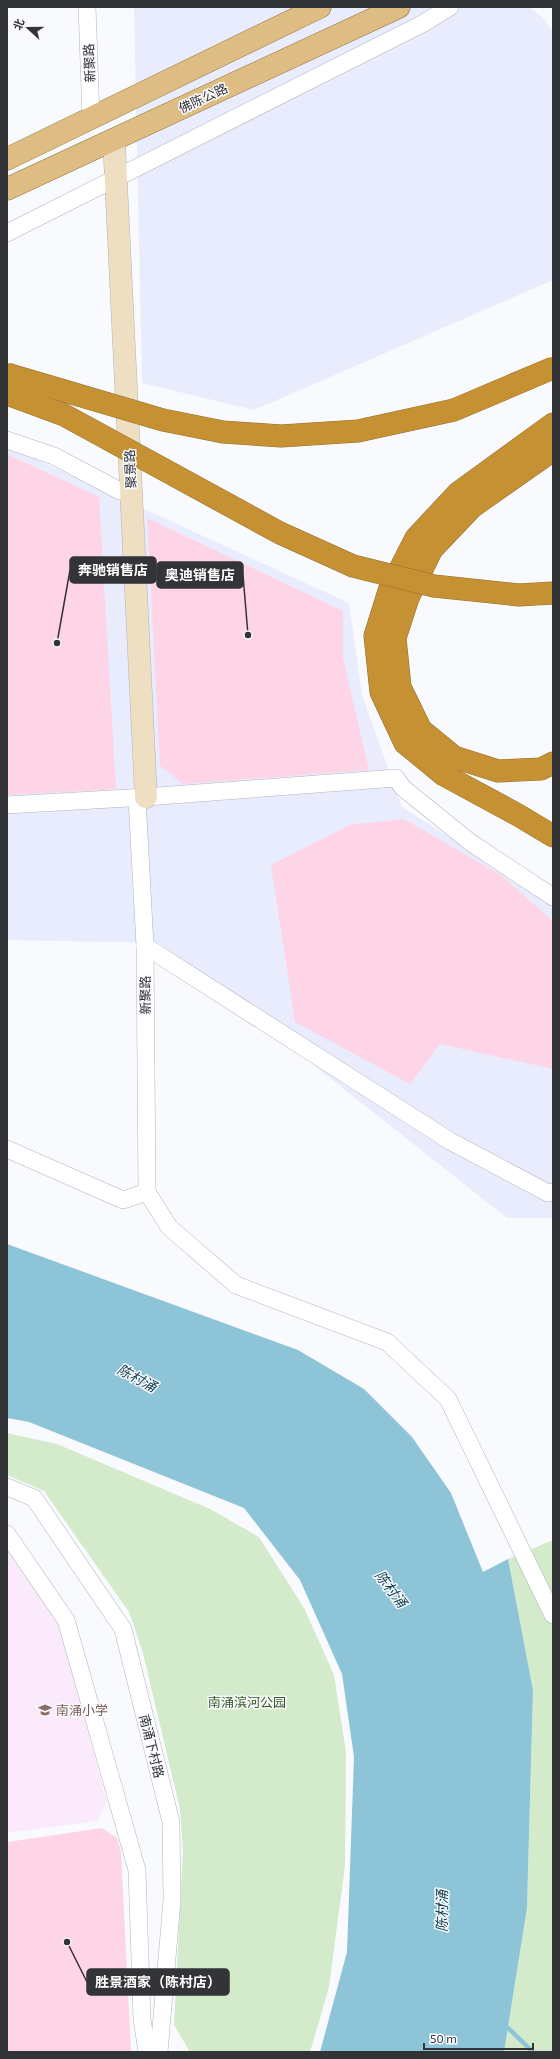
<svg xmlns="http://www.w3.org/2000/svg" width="560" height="2059" font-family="'Exo 2','Noto Sans SC',sans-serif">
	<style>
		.built { fill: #e9ecfd }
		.education { fill: #faeafc }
		.green { fill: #d3eacb }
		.water { fill: #8dc4d8 }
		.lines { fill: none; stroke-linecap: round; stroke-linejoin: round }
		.stream { stroke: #8dc4d8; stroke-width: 4.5 }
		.building { fill: #fed5e6 }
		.street-casing { stroke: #b2b4bd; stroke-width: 18 }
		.secondary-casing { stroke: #b2b4bd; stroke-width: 23 }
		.primary-casing { stroke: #937034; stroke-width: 23 }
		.highway-casing { stroke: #937034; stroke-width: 23 }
		.street { stroke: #fff; stroke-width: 17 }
		.secondary { stroke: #eedec2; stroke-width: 22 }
		.primary { stroke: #ddbd84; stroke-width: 22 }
		.highway { stroke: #c69132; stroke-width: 22 }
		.highway-bridge-casing { stroke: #937034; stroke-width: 23; stroke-linecap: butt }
		.highway-bridge { stroke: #c69132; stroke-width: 22 }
		.labels { text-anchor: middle; stroke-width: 3; stroke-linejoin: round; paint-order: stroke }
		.street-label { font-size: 13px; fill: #333438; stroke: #f9fafd }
		.park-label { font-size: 13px; fill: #335923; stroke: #f9fafd }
		.education-label { font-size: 13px; fill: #785e54; stroke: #f9fafd; text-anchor: start }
		.water-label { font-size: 14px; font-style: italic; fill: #134352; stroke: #f9fafd }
		.leader { fill: none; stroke: #333438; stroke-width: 1.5 }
		.callout-dot { fill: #333438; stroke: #f9fafd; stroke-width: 1.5 }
		.callout { fill: #333438; stroke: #333438; stroke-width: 1.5 }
		.callout-label { font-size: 14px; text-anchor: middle; font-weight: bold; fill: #fff }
	</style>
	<rect width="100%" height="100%" fill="#f9fafd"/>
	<!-- built -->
	<g class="built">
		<polygon points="134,7 529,7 542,17 553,31 553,280 254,410 142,383"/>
		<polygon points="7,446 349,603 362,695 402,807 541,895 553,905 553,1218 507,1218 159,943 7,940"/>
	</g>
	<!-- education -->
	<polygon class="education" points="7,1543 58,1619 107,1802 97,1821 7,1833"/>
	<!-- green -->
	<g class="green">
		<polygon points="7,1433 57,1444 210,1509 259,1537 304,1608 334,1675 346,1752 345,1866 329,1987 310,2052 190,2052 174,2025 183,1851 180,1809 143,1653 129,1612 44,1491 7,1475"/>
		<polygon points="553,1540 553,2052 504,2052 527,1908 533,1690 508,1559"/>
	</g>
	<!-- water -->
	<polygon class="water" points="7,1244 298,1350 364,1389 412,1437 451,1493 483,1572 508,1559 533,1690 527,1908 504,2052 320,2052 347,1952 354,1757 342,1674 300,1580 244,1508 29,1422 7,1418"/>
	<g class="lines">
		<!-- stream -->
		<polyline class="stream" points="504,2024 533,2052"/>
	</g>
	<!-- building -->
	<g class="building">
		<polygon points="7,454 99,497 116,789 7,795"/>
		<polygon points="147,518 343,611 343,658 369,770 183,784 160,766"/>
		<polygon points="404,819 501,875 553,921 553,1069 440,1044 410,1084 295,1022 271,865 350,825"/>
		<polygon points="102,1828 117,1838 121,1851 131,2052 7,2052 7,1842"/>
	</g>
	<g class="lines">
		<!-- street casing -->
		<g class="street-casing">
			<g id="street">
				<polyline points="87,7 91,118"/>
				<polyline points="7,233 422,24 450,7"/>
				<polyline points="7,440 54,456 120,491"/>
				<polyline points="137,798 145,946 147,1192"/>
				<polyline points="7,805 146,797 396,778 403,788 470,842 553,897"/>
				<polyline points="145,946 450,1141 548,1193 553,1192"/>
				<polyline points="7,1149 123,1200 147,1192 169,1227 236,1285 387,1342 448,1399 553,1615"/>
				<polyline points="7,1487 34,1498 123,1629 171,1822 172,1900 159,2052"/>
				<polyline points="7,1534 66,1620 137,1870 142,2019 147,2052"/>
			</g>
		</g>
		<!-- secondary casing -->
		<g class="secondary-casing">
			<polyline id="secondary" points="114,140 146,797"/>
		</g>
		<!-- primary casing -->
		<g class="primary-casing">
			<g id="primary">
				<polyline points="7,159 320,7"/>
				<polyline points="7,189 399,7"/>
			</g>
		</g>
		<!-- highway casing -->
		<g class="highway-casing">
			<g id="highway">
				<polyline points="553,424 458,493 416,538 389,591 375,636 381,692 405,743 444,775 518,815 553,836"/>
				<polyline points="553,450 472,507 432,549 408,598 395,638 400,687 421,730 454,757 498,771 541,769 553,763"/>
			</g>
		</g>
		<!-- street -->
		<use href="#street" class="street"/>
		<!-- secondary -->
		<use href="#secondary" class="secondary"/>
		<!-- primary -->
		<use href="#primary" class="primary"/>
		<!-- highway -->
		<use href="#highway" class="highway"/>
		<!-- highway-bridge casing -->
		<g class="highway-bridge-casing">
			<g id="highway-bridge">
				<polyline points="7,374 163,420 223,432 281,436 358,431 454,410 553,368"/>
				<polyline points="7,394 64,415 280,533 353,566 434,586 519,595 553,593"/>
			</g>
		</g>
		<!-- highway-bridge -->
		<use href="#highway-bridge" class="highway-bridge"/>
	</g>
	<!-- icons -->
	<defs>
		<g id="school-bare" transform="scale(1.08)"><path d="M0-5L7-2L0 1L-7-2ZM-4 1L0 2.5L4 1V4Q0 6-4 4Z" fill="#8d6e63" stroke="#f9fafd" stroke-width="2.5" paint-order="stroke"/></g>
	</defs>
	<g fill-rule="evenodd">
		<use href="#school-bare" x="45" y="1710"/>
	</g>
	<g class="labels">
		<!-- street labels -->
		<g class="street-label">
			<text transform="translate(89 63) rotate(-92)" y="5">新聚路</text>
			<text transform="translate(203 98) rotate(-25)" y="5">佛陈公路</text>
			<text transform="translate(130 469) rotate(-93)" y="5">聚景路</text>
			<text transform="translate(145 995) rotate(-91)" y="5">新聚路</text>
			<text transform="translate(152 1746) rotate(76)" y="5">南涌下村路</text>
		</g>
		<!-- park labels -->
		<g class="park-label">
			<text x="247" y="1707">南涌滨河公园</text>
		</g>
		<!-- education labels -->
		<g class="education-label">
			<text x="56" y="1715">南涌小学</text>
		</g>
		<!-- water labels -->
		<g class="water-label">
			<text transform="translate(137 1378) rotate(28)" y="5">陈村涌</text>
			<text transform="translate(391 1589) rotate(53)" y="5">陈村涌</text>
			<text transform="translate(442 1911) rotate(-89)" y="5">陈村涌</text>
		</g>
	</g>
	<!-- callouts -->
	<path class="leader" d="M57 643L70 570M248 635L243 575M67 1942L87 1982"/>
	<g class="callout-dot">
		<circle cx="57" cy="643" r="4"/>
		<circle cx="248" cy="635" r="4"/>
		<circle cx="67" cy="1942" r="4"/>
	</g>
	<g class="callout">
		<rect x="70" y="557" width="86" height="26" rx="4"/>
		<rect x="157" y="562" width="86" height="26" rx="4"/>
		<rect x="87" y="1969" width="142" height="26" rx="4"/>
	</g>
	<g class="callout-label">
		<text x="113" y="575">奔驰销售店</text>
		<text x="200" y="580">奥迪销售店</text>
		<text x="158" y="1987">胜景酒家（陈村店）</text>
	</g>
	<!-- border -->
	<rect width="560" height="2059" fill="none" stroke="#333438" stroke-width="16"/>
	<!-- north arrow -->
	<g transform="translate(28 28) rotate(291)" stroke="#f9fafd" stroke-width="3" paint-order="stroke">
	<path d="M0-3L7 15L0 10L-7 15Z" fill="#333438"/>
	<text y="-6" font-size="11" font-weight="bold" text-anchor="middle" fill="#333438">北</text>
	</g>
	<!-- scale -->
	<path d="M424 2043v6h109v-6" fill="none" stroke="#333438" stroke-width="2"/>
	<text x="430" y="2043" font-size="12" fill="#333438" stroke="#f9fafd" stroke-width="3" paint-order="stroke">50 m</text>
</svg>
